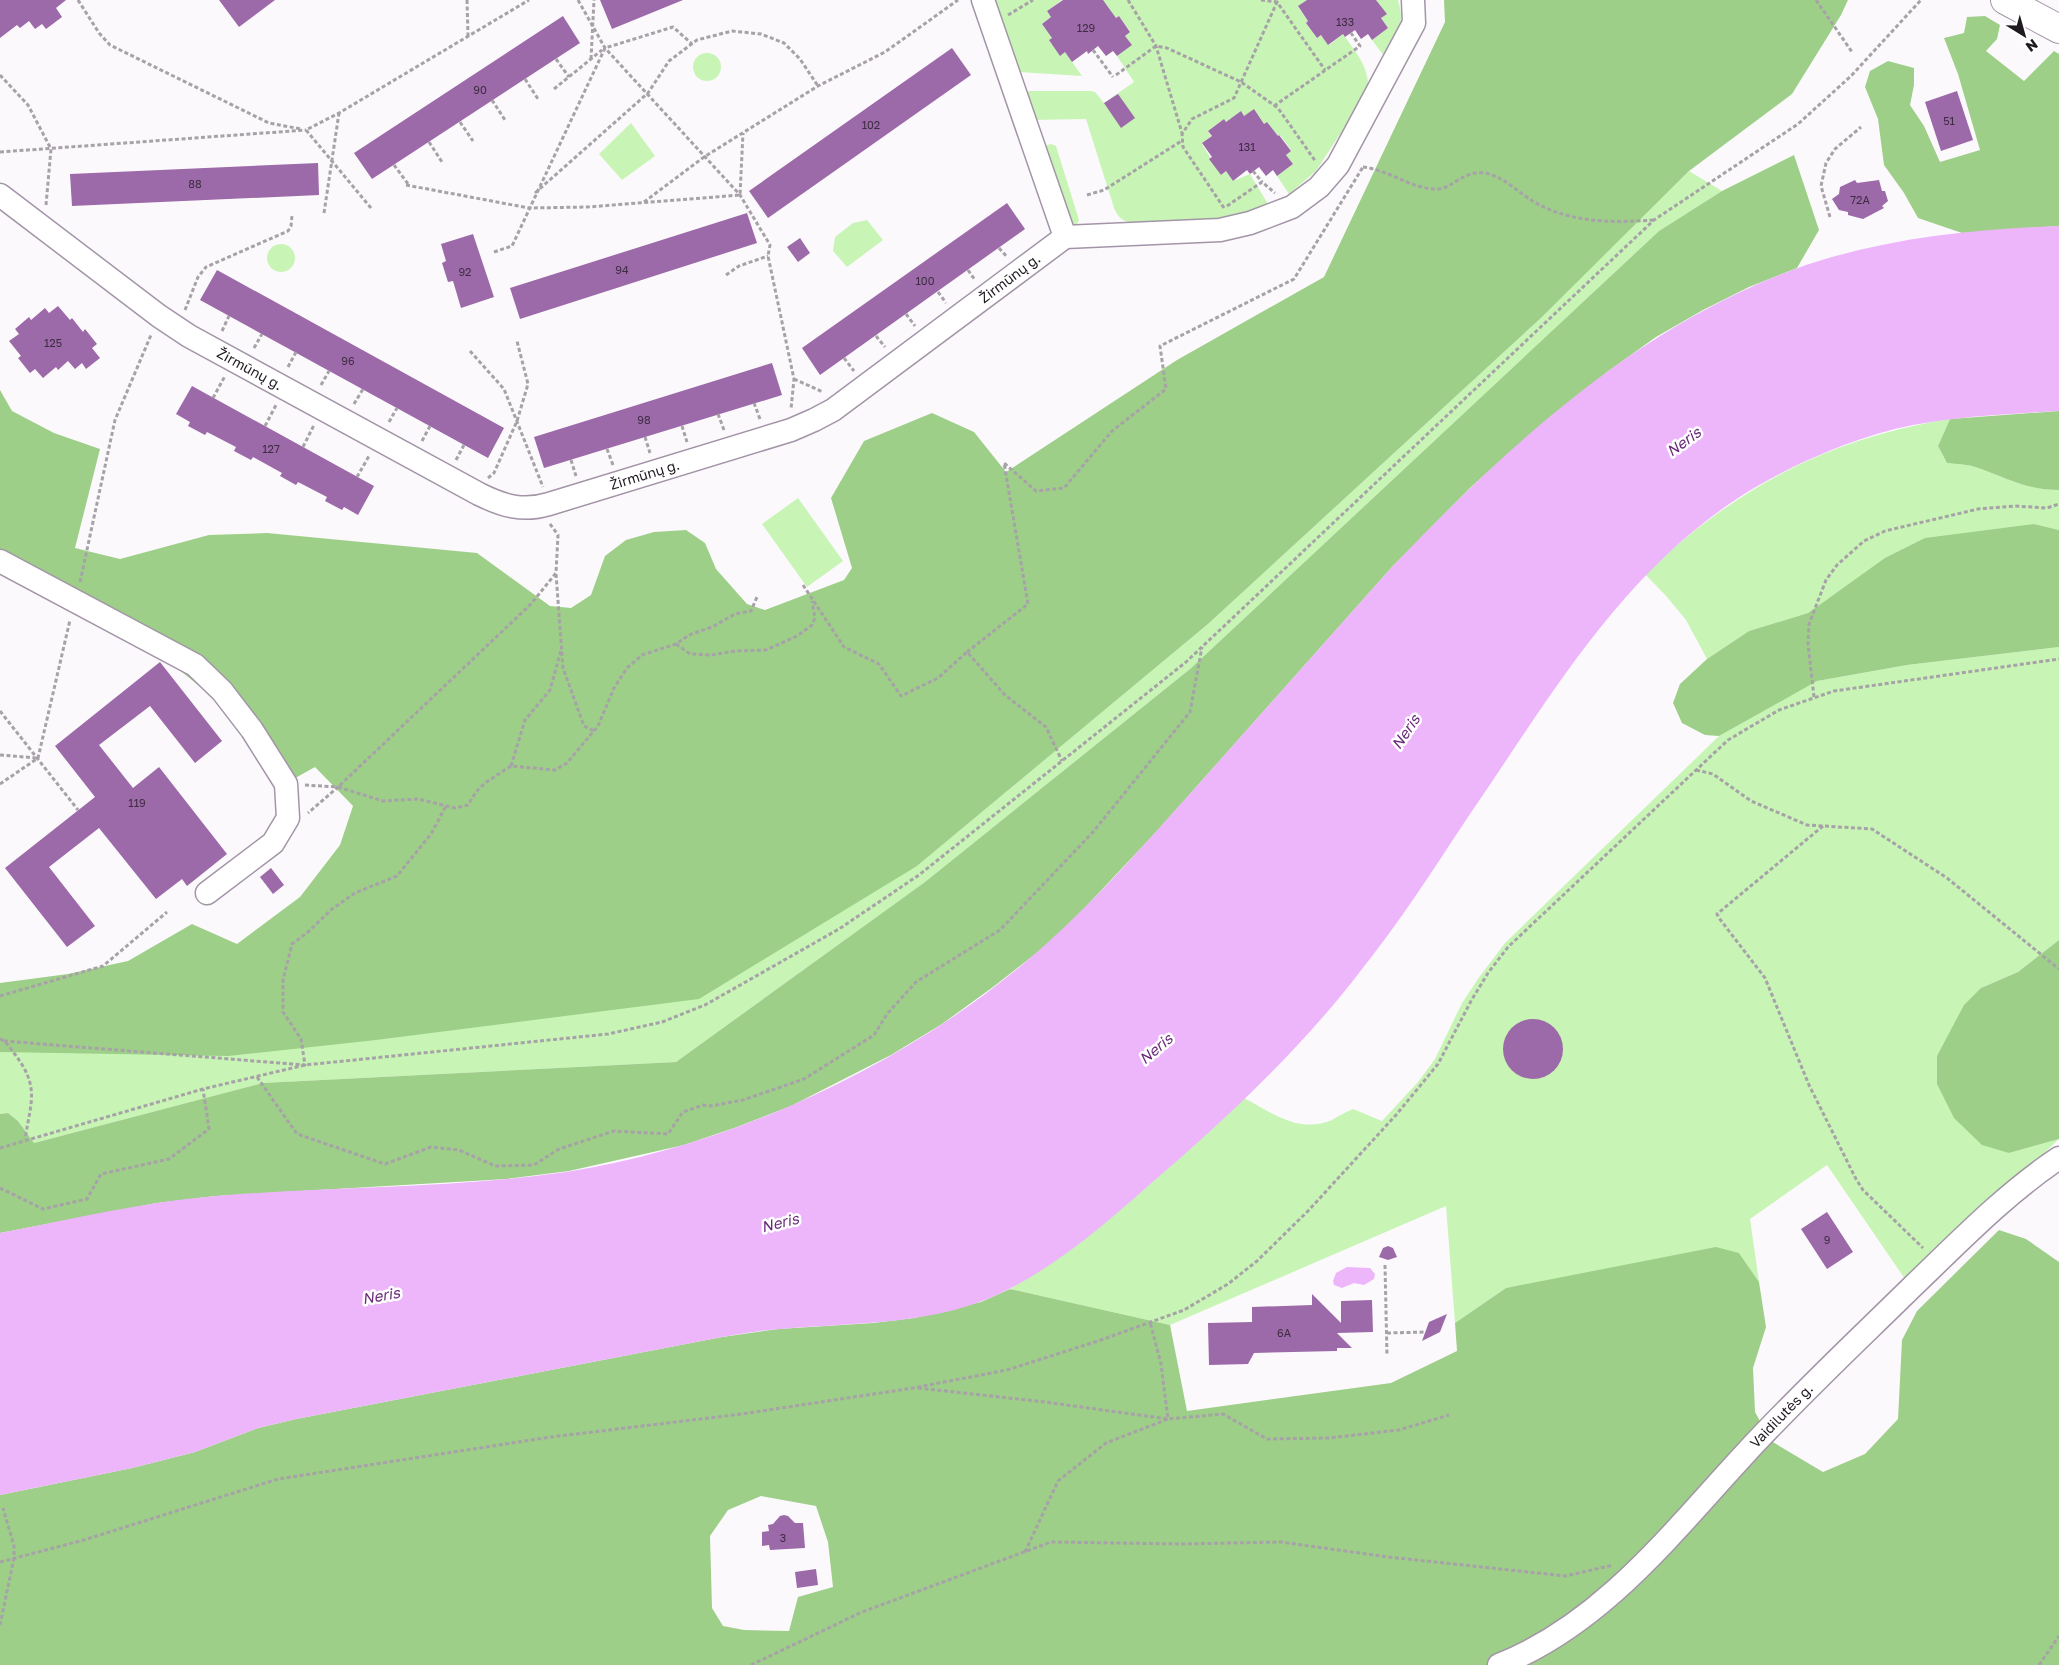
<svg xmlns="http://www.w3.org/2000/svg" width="2059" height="1665" font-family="'Golos Text',sans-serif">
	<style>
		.green { fill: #c8f5b5 }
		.forest { fill: #9ecf88; fill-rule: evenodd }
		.water { fill: #edb6fb }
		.building { fill: #9c69a9 }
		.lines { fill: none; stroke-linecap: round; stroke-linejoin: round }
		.minor-casing { stroke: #a395a7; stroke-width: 25 }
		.major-casing { stroke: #a395a7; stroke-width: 30 }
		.path { stroke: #a6a2a7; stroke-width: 3; stroke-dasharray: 4 2.5; stroke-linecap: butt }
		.minor { stroke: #fff; stroke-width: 22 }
		.major { stroke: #fff; stroke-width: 28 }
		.labels { text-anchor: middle; stroke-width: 5; stroke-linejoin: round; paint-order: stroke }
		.number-label { font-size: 11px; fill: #3e2d42 }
		.street-label { font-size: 14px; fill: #1f1920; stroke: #fff }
		.water-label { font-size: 15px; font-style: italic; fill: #6a2a7a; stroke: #fff }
	</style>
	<rect width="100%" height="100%" fill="#fcf9fd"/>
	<!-- green -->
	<g class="green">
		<polygon points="995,0 1068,0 1062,0 1047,11 1051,17 1042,24 1052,38 1049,40 1065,52 1082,76 1018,72 1015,67"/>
		<path d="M1099 0H1307L1298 7 1308 21 1306 23 1317 38 1321 35 1329 45 1343 34C1356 53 1370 67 1368 91L1316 171 1289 194 1277 176 1293 164 1286 155 1291 150 1280 135 1278 136 1267 122 1264 124 1254 110 1244 116 1241 111 1226 122 1224 119 1208 131 1211 136 1202 144 1221 175 1226 171 1233 181 1250 174 1268 204 1218 221 1132 223C1122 221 1118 217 1114 208L1086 119 1033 120 1025 94 1029 91H1091L1095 92 1104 103 1134 82 1117 56 1131 45 1125 36 1130 31 1119 16 1116 18 1106 4Z"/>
		<path d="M1376 0H1398C1406 26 1397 33 1384 56L1372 40 1388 28 1381 18 1386 14Z"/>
		<circle cx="707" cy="67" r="14"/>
		<polygon points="631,123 655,156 622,180 599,154"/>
		<polygon points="1051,144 1056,146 1079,220 1077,224 1072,226 1045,149 1047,145"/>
		<polygon points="1689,171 1722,191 1659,231 1190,669 925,882 676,1062 263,1083 34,1143 18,1121 8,1113 0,1114 0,1052 19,1052 917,866 1208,624 1541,318"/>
		<polygon points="867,220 883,240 847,267 833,251 835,237 853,223"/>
		<circle cx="281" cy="258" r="14"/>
		<path d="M1950 419 1938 446 1947 463C1956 464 1967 464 1975 467 2006 477 2024 490 2059 490V530L2034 524 1839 591 1808 613 1749 631 1707 659 1686 620 1667 597 1645 574C1736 488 1826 439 1950 419Z"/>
		<polygon points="798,498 843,561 807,587 762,524"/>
		<path d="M2059 647V940L2018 972 1981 988 2009 1153 2059 1139 1907 1282 1827 1165 1750 1219 1759 1282 1739 1253 1506 1288 1455 1323 1446 1206 1170 1325 1010 1289C1096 1236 1170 1168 1244 1098 1272 1113 1300 1134 1332 1120 1339 1116 1345 1112 1353 1109L1382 1121 1418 1082 1435 1059 1462 1003 1480 976 1505 943 1719 736 1781 700 1817 681 1907 665Z"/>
	</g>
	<!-- forest -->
	<g class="forest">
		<polygon points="1444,0 1848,0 1841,15 1792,94 1689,171 1541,318 1208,624 917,866 699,999 376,1040 228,1056 0,1052 0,983 68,974 128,961 192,924 237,944 300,897 340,845 353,806 315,767 281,786 212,696 168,661 0,571 0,390 12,411 54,433 100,449 75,548 120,559 209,535 267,533 477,553 550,606 571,608 591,595 605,556 626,540 654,532 686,530 705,543 716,569 747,604 765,610 844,580 852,568 831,498 864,441 932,413 974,432 1006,472 1177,360 1324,277 1445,22"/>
		<polygon points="1985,16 2000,25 1997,39 1986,51 2024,81 2054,51 2059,54 2059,226 1962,233 1918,218 1904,193 1884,165 1878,119 1865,87 1870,71 1888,61 1914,68 1914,85 1910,105 1924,126 1940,162 1980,150 1958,74 1944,38 1964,33 1967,17"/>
		<polygon points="1794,155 1819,230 1797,268 1749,287 1703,310 1656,337 1607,372 1512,450 1470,488 1392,567 1157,831 1078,915 1043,948 993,987 942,1024 891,1055 791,1106 737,1127 684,1145 569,1171 507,1179 216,1196 157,1203 0,1233 0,1114 8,1113 18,1121 34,1143 263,1083 676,1062 925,882 1190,669 1659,231 1722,191"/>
		<path d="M2059 411V490C2024 490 2006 477 1975 467 1966 464 1956 464 1947 463L1938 446 1950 419Z"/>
		<polygon points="2034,524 2059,530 2059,647 1907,665 1817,681 1719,736 1705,735 1682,723 1673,703 1680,684 1707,659 1749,631 1808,613 1885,558 1925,538"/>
		<polygon points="2059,940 2059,1139 2009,1153 1982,1145 1954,1118 1937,1084 1937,1056 1964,1005 1981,988 2018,972"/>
		<path d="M1999 1230 2026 1239 2059 1262V1665H0V1495L132 1468 195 1452 258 1428 296 1419 722 1337 778 1329 873 1323 914 1318 981 1302 1010 1289 1170 1325 1187 1411 1391 1383 1457 1351 1455 1323 1506 1288 1716 1247 1739 1253 1759 1282 1766 1327 1753 1368 1755 1412 1771 1441 1823 1472 1865 1454 1898 1419 1902 1340 1917 1311ZM761 1496 816 1506 828 1542 833 1587 798 1597 789 1631 744 1630 723 1626 712 1608 710 1536 728 1510Z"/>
	</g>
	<!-- water -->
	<g class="water">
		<path d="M2059 226V411C2010 414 1961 416 1913 425 1858 436 1802 460 1754 488 1623 567 1552 695 1468 817 1433 870 1399 923 1359 973 1298 1052 1223 1122 1147 1187 1105 1224 1060 1263 1009 1289 939 1326 858 1322 781 1329 762 1330 742 1334 722 1337L296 1419 258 1428 195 1452 132 1468 0 1495V1233C72 1219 143 1202 216 1196 333 1186 450 1189 566 1172 735 1146 918 1060 1045 945 1100 896 1148 840 1197 786 1262 713 1327 640 1392 567 1508 446 1635 328 1795 269 1878 239 1971 229 2059 226Z"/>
		<polygon points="1347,1267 1370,1268 1375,1274 1374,1279 1364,1285 1354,1283 1342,1288 1334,1285 1333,1281 1336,1273"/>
	</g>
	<!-- building -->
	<g class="building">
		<polygon points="0,0 66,0 56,8 62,17 46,29 42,24 35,29 29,21 20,28 17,25 0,38"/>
		<polygon points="219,0 275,0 239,27"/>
		<polygon points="600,0 683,0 612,29"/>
		<polygon points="1063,0 1103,0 1116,18 1119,16 1130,32 1125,36 1132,45 1117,56 1113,51 1106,56 1098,46 1088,54 1087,51 1072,62 1065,52 1060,56 1049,40 1052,38 1042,24 1051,17 1047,11"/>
		<polygon points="1307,0 1376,0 1387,14 1381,18 1388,28 1372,40 1368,34 1361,39 1355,30 1345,37 1343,34 1328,45 1321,35 1317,38 1306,23 1308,21 1298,6"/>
		<polygon points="563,16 580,43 372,179 354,153"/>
		<polygon points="952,48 971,75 768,218 749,191"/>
		<polygon points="1957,91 1973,140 1941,151 1925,102"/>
		<polygon points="1118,94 1135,118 1121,128 1104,103"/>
		<polygon points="1254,109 1264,124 1267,122 1278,136 1279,135 1291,151 1286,155 1293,164 1277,176 1273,170 1266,176 1259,167 1250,174 1247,170 1233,181 1226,171 1221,175 1209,159 1212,157 1202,143 1212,136 1208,131 1224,119 1226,122 1241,111 1244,116"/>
		<polygon points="318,163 319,195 72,206 70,174"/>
		<polygon points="1855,180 1857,183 1879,180 1882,191 1885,191 1888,201 1882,206 1884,208 1863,219 1848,215 1848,212 1839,210 1832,199 1839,194 1840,187"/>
		<polygon points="1007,203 1025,229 820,375 802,348"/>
		<polygon points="747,213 757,243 520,319 510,288"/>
		<polygon points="473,234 494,297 461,308 453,281 448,282 442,263 446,261 441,244"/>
		<polygon points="800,238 810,253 798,262 787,247"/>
		<polygon points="217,270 504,428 488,458 200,300"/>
		<polygon points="58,306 70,320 72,318 83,332 85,329 97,344 92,348 100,358 86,369 82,363 75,369 68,361 58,370 56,367 43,378 35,369 30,373 18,358 21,356 9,341 19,334 15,329 29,317 31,320 45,308 49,313"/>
		<polygon points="772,363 782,395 544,468 534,437"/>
		<polygon points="192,386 374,486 358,515 344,507 342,510 325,501 327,497 298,482 296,485 280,476 282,473 253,457 251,460 234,451 236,447 207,432 205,435 188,426 190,422 176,414"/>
		<polygon points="160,662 222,741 195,763 150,706 99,745 133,788 159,767 227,854 187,886 182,879 156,899 99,828 49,867 95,926 67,947 5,868 95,797 55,746"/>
		<polygon points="271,868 284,885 273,894 260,877"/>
		<circle cx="1533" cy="1049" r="30"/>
		<polygon points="1827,1212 1853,1252 1827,1269 1801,1229"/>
		<polygon points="1388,1246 1393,1248 1397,1257 1388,1260 1379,1257 1383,1248"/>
		<polygon points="1312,1294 1341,1323 1341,1301 1372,1300 1373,1332 1337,1333 1352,1348 1337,1348 1337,1351 1254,1353 1248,1364 1209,1365 1208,1323 1252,1322 1252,1307 1312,1305"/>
		<polygon points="1447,1314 1440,1332 1422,1341 1429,1322"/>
		<polygon points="784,1515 788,1516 795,1523 803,1523 805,1548 770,1550 769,1545 762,1546 762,1532 769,1531 768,1525 773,1524 780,1516"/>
		<polygon points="816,1569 818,1585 797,1588 795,1572"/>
	</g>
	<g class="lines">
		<!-- minor casing -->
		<g class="minor-casing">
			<g id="minor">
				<polyline points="983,0 1065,237"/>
				<path id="s1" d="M0 195 159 316 189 336 479 494C503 506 523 512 549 504L791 430 814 420 833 410 1065 237"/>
				<polyline points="1065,237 1220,230 1250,223 1292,207 1319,187 1338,165 1414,23 1413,0"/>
				<polyline points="0,561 195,665 222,691 252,730 286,784 288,818 273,843 207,893"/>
				<path id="s2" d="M1499 1665C1601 1625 1671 1534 1743 1456 1797 1397 1856 1342 1913 1286 1960 1241 2005 1194 2059 1158"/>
			</g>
		</g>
		<!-- major casing -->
		<g class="major-casing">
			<polyline id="major" points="2005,0 2059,29"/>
		</g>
		<!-- path -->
		<g class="path">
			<polyline points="78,0 99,33 110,45 269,123 301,129"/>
			<polyline points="467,0 468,36"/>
			<polyline points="578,0 605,48 740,195 770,245 768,256 794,379 791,409"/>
			<polyline points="1128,0 1156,46 1182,133"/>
			<polyline points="1261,0 1277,2 1325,70"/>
			<polyline points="1816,0 1852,52"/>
			<polyline points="1008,15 1033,0"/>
			<polyline points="1093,50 1113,77"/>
			<polyline points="556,59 569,77"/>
			<polyline points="591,59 594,0"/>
			<polyline points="0,75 28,105 51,149 46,205"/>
			<polyline points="1116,75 1156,46 1167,48 1241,82 1278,108 1316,162"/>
			<polyline points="525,79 538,99"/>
			<polyline points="554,89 602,50"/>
			<polyline points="492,100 505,120"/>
			<polyline points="1274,106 1360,46 1351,33"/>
			<polyline points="460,122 473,141"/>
			<polyline points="429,142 442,162"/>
			<polyline points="0,152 306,130"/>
			<polyline points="394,165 408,184"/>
			<path d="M1363 167C1390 170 1412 190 1439 189 1452 188 1464 170 1485 173 1503 176 1519 193 1534 202 1571 223 1612 223 1653 220"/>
			<polyline points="1253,171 1262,182"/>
			<polyline points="406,185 529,208 588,207 740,195 743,133"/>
			<polyline points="535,193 648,93 669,61 697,40 732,31 761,34 784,43 800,59 818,86"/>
			<polyline points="1087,195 1104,190 1183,140"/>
			<polyline points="644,202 704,157 818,86 885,52 958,0"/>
			<polyline points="1227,206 1262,182 1275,193"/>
			<polyline points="371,208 306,130 339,113 529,0"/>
			<polyline points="1224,208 1183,147 1182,134 1192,119 1234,98 1277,2 1275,0"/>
			<polyline points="324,213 339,113"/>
			<polyline points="1830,217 1821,186 1826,163 1835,149 1861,127"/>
			<polyline points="999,248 1007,257"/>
			<polyline points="494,252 512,246 605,48 673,27 692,44"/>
			<polyline points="968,270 975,280"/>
			<polyline points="726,275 739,266 768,256"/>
			<polyline points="938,292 946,303"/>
			<polyline points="185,310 198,277 206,267 288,231 291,226 292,216"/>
			<polyline points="906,314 915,326"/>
			<polyline points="222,331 229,316"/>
			<polyline points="876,336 885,347"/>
			<polyline points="254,348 262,334"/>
			<polyline points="470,351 504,389 543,487"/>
			<polyline points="844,358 854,371"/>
			<polyline points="288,367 296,352"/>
			<polyline points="794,379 823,392"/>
			<polyline points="321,385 329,371"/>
			<polyline points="213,398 225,376"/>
			<polyline points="754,403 760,419"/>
			<polyline points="354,404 363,389"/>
			<polyline points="718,414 724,430"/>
			<polyline points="389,422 397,408"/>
			<polyline points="265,426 276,405"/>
			<polyline points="682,426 687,442"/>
			<polyline points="645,437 650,453"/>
			<polyline points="422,441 430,426"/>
			<polyline points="303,447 314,425"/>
			<polyline points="607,449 613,465"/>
			<polyline points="456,460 464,445"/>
			<polyline points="571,460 576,476"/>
			<polyline points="357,477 369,456"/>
			<polyline points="488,478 494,473 517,421 528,384 517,341"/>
			<polyline points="550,524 558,535 556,573 531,604 338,787 383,801 418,799 455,808 468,805 476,792 485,783 511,766 555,770 567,763 598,726 614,688 627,668 642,655 676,644 689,635 712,627 735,614 751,611 757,597"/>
			<polyline points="556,574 563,668 584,726 594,731"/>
			<polyline points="80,582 115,420 151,335"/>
			<polyline points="803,585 844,647 879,664 901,696 938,678 967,652 1005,695 1046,727 1062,761"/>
			<polyline points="676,644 690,654 711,655 735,651 766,650 797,636 812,625 815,618 812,601"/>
			<polyline points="967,652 1028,604 1004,463 1036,491 1064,488 1112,431 1166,389 1160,346 1294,279 1363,167"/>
			<polyline points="1814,697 1808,644 1809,624 1826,580 1837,565 1864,541 1885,531 1978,509 2015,506 2047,508 2059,504"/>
			<polyline points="0,711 78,810"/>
			<polyline points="0,755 37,758"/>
			<polyline points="511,766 525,720 550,690 561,650"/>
			<polyline points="1696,770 1713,774 1751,801 1807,825 1872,829 1947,878 2059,969"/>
			<polyline points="0,784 38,758 70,620"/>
			<polyline points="305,785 338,787 308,813"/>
			<polyline points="1823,826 1717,914 1719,918 1765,978 1809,1085 1856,1179 1863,1190 1923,1248"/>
			<polyline points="0,996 103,966 167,912"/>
			<path d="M0 1039C6 1041 10 1048 14 1053 40 1087 31 1101 25 1139"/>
			<polyline points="4,1041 305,1065 301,1039 283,1012 283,980 292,944 308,932 332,909 355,893 397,876 431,834 446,806"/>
			<polyline points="257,1077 297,1134 385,1164 431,1147 459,1150 495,1166 534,1165 559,1149 614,1131 668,1134 683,1112 703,1105 711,1106 743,1100 804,1079 874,1035 887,1014 916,982 1000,930 1093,832 1190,712 1202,647"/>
			<polyline points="0,1148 203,1089 305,1065 608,1034 662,1022 705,1005 839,929 919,875 1186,662 1654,220 1798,124 1851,76 1921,0"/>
			<polyline points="0,1188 43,1209 87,1199 101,1174 169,1159 209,1129 203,1089"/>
			<polyline points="1385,1265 1387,1356"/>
			<polyline points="1387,1333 1425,1332"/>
			<polyline points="918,1388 1045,1402 1168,1419 1223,1414 1267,1439 1329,1438 1399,1430 1449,1415"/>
			<polyline points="1025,1552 1058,1481 1106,1443 1168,1419 1161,1364 1150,1322"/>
			<polyline points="0,1562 84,1540 278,1479 551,1437 742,1414 913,1388 1007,1370 1101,1340 1184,1310 1228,1284 1257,1261 1308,1211 1396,1115 1438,1064 1471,1001 1488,973 1508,947 1728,740 1779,710 1834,691 2059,659"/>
			<polyline points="0,1625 14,1558 14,1546 3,1508"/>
			<polyline points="751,1665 862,1612 1051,1542 1181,1544 1281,1542 1388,1557 1566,1576 1613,1565"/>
			<polyline points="2039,1665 2059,1636"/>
		</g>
		<!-- minor -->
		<use href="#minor" class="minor"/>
		<!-- major -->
		<use href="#major" class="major"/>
	</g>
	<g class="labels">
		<!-- number labels -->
		<g class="number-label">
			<text x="1345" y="26">133</text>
			<text x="1086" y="32">129</text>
			<text x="480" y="94">90</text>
			<text x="1949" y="125">51</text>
			<text x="871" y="129">102</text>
			<text x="1247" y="151">131</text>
			<text x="195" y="188">88</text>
			<text x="1860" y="204">72A</text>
			<text x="622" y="274">94</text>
			<text x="465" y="276">92</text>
			<text x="925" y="285">100</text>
			<text x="53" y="347">125</text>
			<text x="348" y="365">96</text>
			<text x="644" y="424">98</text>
			<text x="271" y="453">127</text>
			<text x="137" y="807">119</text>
			<text x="1827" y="1244">9</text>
			<text x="1284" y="1337">6A</text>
			<text x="783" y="1542">3</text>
		</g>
		<!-- street labels -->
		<g class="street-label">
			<text dy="5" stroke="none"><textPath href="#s1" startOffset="1159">Žirmūnų g.</textPath></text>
			<text dy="5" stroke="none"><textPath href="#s1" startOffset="305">Žirmūnų g.</textPath></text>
			<text dy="5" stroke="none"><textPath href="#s1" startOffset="739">Žirmūnų g.</textPath></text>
			<text dy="5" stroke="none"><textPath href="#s2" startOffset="380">Vaidilutės g.</textPath></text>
		</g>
		<!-- water labels -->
		<g class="water-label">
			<text transform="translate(1684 442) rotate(-36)" y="5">Neris</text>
			<text transform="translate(1406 732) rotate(-56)" y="5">Neris</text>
			<text transform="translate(1156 1049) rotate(-40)" y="5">Neris</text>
			<text transform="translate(780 1223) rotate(-14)" y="5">Neris</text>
			<text transform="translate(381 1296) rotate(-10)" y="5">Neris</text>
		</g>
	</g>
	<!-- north arrow -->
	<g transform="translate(2024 35) rotate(143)" stroke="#ffffff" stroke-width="4" paint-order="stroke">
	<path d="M0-4L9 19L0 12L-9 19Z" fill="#1f1920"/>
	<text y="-8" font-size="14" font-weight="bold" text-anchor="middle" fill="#1f1920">N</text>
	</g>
</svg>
